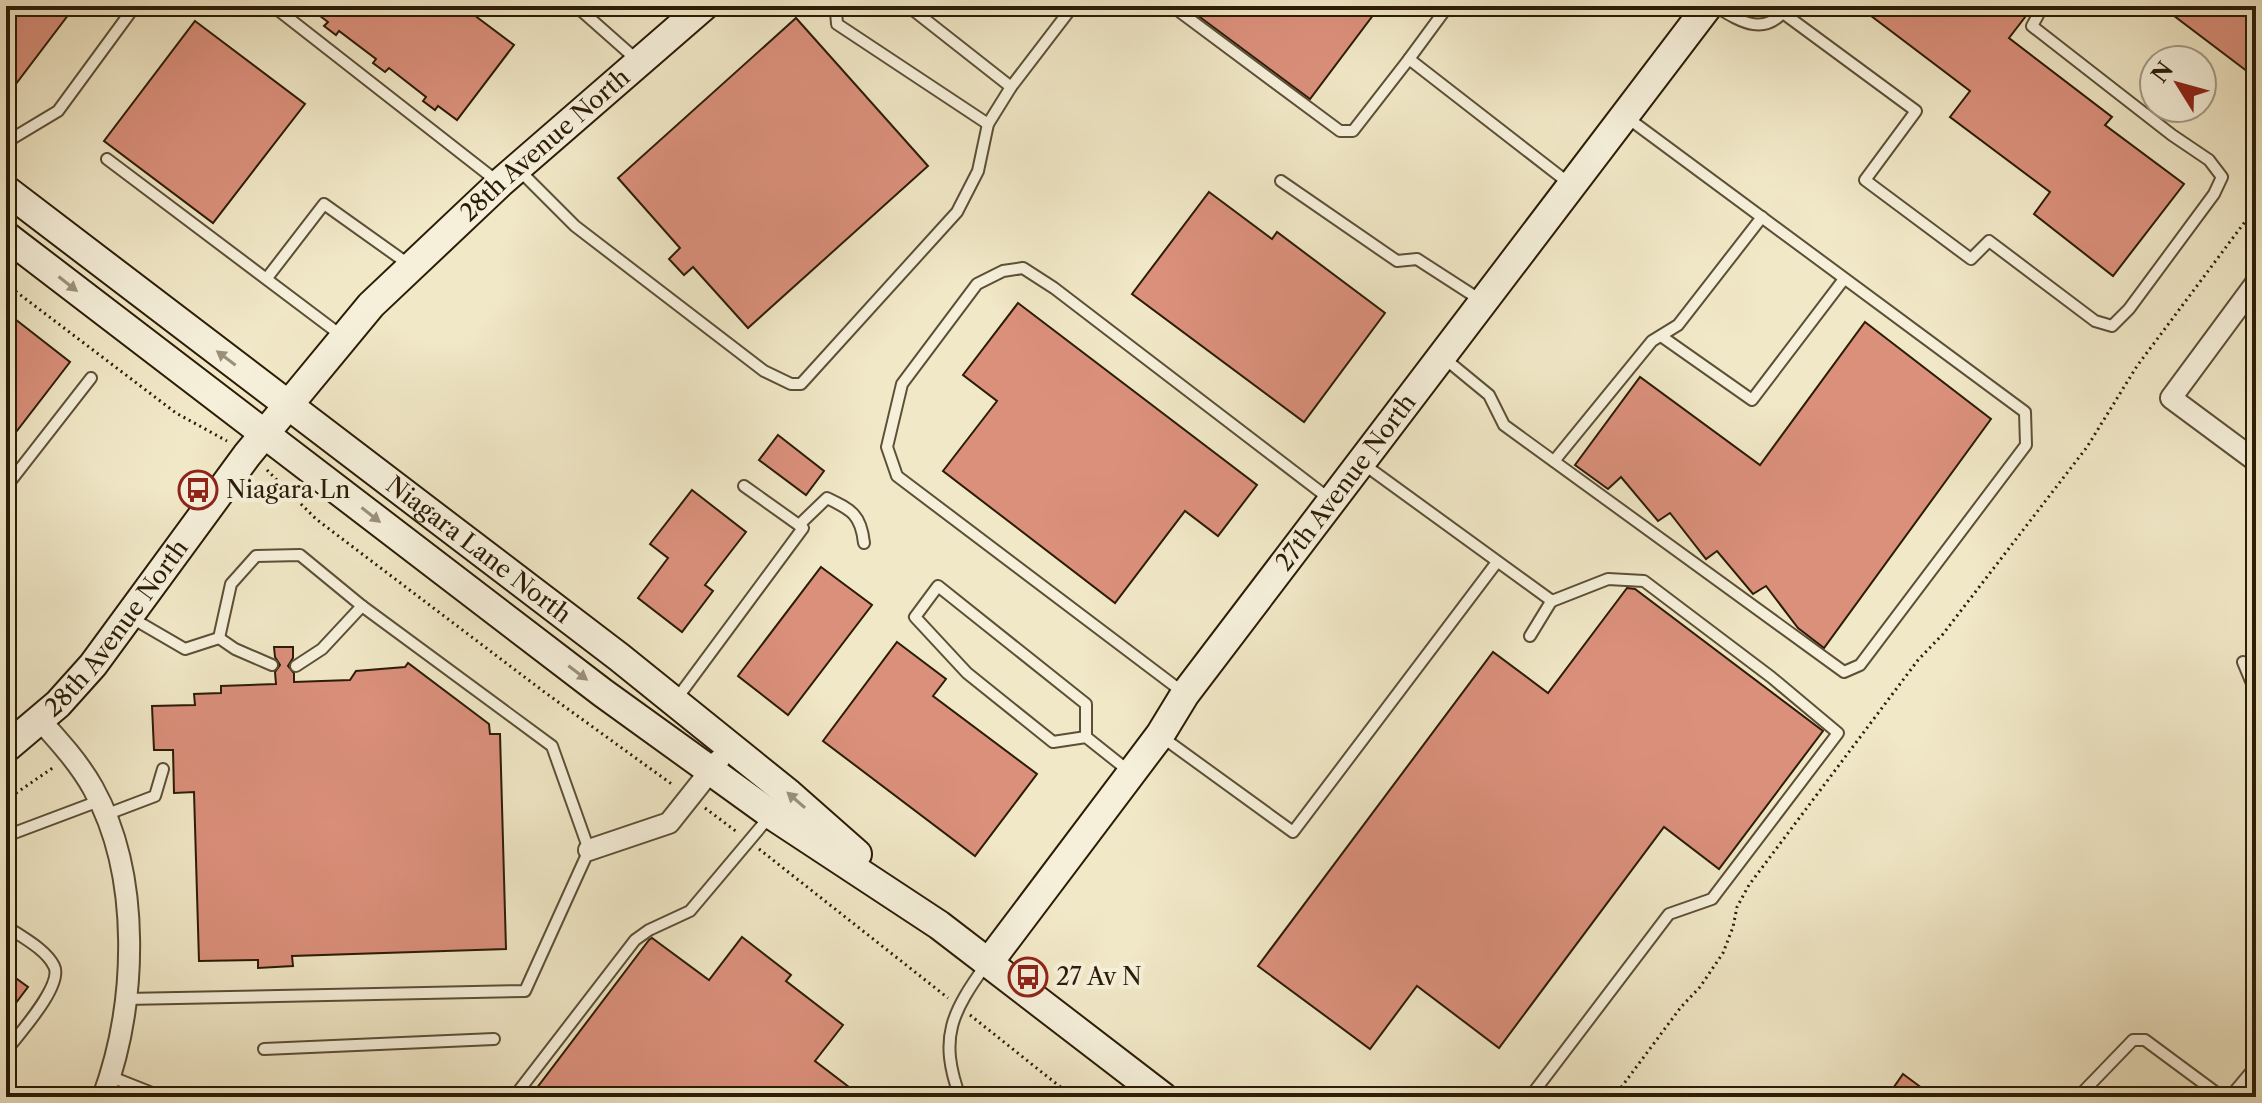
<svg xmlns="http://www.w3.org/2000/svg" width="2262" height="1103" font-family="'Libre Caslon Text',serif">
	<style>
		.building { fill: #db907c; stroke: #2b1c06; stroke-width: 2 }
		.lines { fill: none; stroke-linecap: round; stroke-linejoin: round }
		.lane-casing { stroke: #5c4f36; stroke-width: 14 }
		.street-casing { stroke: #5c4f36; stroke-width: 24 }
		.secondary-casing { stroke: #2b1c06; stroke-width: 32 }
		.path { stroke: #2b1c06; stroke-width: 3; stroke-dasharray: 2 4; stroke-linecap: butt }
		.lane { stroke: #f6f0db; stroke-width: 10 }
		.street { stroke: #f6f0db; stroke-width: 20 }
		.secondary { stroke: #f6f0db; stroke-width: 28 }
		.oneway { fill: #9b917b }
		.labels { text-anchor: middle; stroke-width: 8; stroke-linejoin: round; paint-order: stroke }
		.street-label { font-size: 24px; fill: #2b1c06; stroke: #f6f0db }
		.poi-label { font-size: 24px; fill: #2b1c06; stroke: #f6f0db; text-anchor: start }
	</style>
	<rect width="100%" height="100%" fill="#f1e8c7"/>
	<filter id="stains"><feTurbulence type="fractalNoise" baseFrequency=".0025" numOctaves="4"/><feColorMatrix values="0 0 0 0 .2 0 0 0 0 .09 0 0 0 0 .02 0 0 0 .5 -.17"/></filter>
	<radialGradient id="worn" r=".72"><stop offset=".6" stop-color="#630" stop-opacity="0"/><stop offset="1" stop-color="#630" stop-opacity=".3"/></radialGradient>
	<!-- building -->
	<g class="building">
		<polygon points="6,6 75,6 6,97"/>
		<polygon points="307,6 462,6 514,45 457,120 438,106 435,110 423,101 426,97 389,68 385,72 373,63 376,59 339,31 336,35 324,26 328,22"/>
		<polygon points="1185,6 1380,6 1310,99"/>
		<polygon points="1858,6 2022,6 2029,12 2009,38 2112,117 2105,125 2184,184 2113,276 2034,214 2050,192 1950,117 1970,91"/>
		<polygon points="2161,6 2256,6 2256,78"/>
		<polygon points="796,18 928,166 748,328 693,267 684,275 669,259 680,248 618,178"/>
		<polygon points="195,21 305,104 213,223 104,141"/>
		<polygon points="1209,192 1272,239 1277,232 1385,313 1304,422 1132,294"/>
		<polygon points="1018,303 1257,485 1218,536 1185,511 1115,603 943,471 997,401 963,375"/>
		<polygon points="6,312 70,362 6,445"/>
		<polygon points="1865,322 1991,419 1824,648 1798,628 1766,586 1753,594 1717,551 1706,559 1670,513 1658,521 1621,477 1608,489 1575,465 1640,377 1760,465"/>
		<polygon points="778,435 824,471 806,495 759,460"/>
		<polygon points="692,490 746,532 705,585 713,591 682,632 638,598 668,558 650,544"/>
		<polygon points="821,567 872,605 788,715 738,676"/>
		<polygon points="1627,588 1635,589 1823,731 1719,869 1664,827 1499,1048 1417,986 1370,1049 1258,966 1493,652 1548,693"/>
		<polygon points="897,642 946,679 933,696 1037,774 975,856 823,741"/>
		<polygon points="274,647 293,647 293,658 288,666 294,673 294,682 350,680 356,671 405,667 408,663 489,724 490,734 500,734 506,949 292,956 293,966 258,968 258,960 199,961 194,792 174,793 173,750 154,750 152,706 195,705 194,694 221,693 221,686 276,684 275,672 280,665 275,657"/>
		<polygon points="742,937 791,975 786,981 843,1025 815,1061 862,1097 530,1097 649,940 652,938 709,980"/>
		<polygon points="6,971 28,987 6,1016"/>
		<polygon points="1903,1074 1934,1097 1887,1097"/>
	</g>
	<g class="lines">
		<!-- lane casing -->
		<g class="lane-casing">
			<g id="lane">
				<polyline points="273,6 498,182"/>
				<polyline points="576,6 637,60"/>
				<polyline points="840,6 836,11 837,24 988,124"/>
				<polyline points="908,6 1011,87"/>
				<polyline points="1172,6 1340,131 1353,131 1409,59"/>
				<polyline points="1448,6 1409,59 1570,184"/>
				<path d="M1715 6C1741 22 1766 38 1788 6"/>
				<polyline points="1783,13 1916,111 1865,180 1971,259 1989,241 2095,321 2112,326 2129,309 2214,194 2222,177 2209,160 2172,135 2032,26 2043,6"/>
				<polyline points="6,147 13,138 58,111 135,6"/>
				<polyline points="107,159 342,336"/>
				<polyline points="518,169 575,226 764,371 791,384 801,384 957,212 978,171 988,124 1011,87 1073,6"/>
				<polyline points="1281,181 1397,261 1417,259 1482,301"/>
				<polyline points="267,278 324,204 411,266"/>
				<polyline points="1661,336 1752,400 1844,279"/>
				<polyline points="1444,358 1489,395 1504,425 1844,672 1860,665 2026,445 2025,412 1625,116"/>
				<polyline points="1554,461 1652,341 1678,325 1762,217"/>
				<polyline points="1362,463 1552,601 1608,579 1644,581 1771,677 1838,733 1712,899 1669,914 1530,1097"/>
				<polyline points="6,487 91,378"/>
				<path d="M799 525 827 498C852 510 861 515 864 543"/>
				<polyline points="1530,636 1552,600"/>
				<polyline points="219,638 235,649 272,665"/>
				<polyline points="2243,662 2256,693"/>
				<polyline points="296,666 322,649 362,606"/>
				<polyline points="1184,693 897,476 887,447 902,384 977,284 1003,271 1023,268 1054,288 1331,500"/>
				<polyline points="675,701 803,528 744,486"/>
				<polyline points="1086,737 1086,704 938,586 915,617 967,673 1053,742 1086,737 1130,772"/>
				<polyline points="1162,737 1293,832 1497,562"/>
				<polyline points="105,815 155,796 163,769"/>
				<polyline points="6,836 99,801"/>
				<path d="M6 926C20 936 46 949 54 966 64 985 18 1035 6 1051"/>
				<polyline points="125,999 525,991 589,850 552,746 362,606 300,555 256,556 231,584 219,638 185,649 130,617"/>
				<polyline points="264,1049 494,1039"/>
				<polyline points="109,1076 162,1097"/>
				<polyline points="514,1097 635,940 649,930 690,911 770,816"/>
				<path d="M960 1097C938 1037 952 1012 987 963"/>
				<polyline points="2078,1097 2133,1040 2145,1040 2222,1097"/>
				<polyline points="2230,1097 2256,1066"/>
			</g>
		</g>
		<!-- street casing -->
		<g class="street-casing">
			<g id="street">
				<polyline points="2256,283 2171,398 2256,461"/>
				<path d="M40 720C59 741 79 763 93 788 142 876 137 1004 103 1097"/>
				<polyline points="589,850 669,823 719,760"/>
			</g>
		</g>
		<!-- secondary casing -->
		<g class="secondary-casing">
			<g id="secondary">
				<path id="s1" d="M6 190 619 657 789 794 857 854"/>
				<polyline points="6,236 603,693 772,815 939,925 1163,1097"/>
				<path id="s2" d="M6 748 58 704 93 665 247 455 371 305 500 183 704 6"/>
				<path id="s3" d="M989 962 1160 735 1185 694 1708 6"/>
			</g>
		</g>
		<!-- path -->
		<g class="path">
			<polyline points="6,284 176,413 227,441"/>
			<polyline points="267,470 316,519 543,691 673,785"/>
			<polyline points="6,800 54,767"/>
			<polyline points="705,808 737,832"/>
			<polyline points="759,849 948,998"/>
			<polyline points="970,1015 1073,1097"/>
			<polyline points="1614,1097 1681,1007 1700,987 1723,953 1733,927 1737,907 1749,885 1918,660 1943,634 2087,447 2137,366 2256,207"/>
		</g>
		<!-- lane -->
		<use href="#lane" class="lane"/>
		<!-- street -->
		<use href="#street" class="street"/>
		<!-- secondary -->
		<use href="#secondary" class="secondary"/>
	</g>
	<!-- one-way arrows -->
	<defs><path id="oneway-solid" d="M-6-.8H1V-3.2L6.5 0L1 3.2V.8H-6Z" transform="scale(2)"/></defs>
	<g class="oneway">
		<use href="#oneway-solid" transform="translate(68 284) rotate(38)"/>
		<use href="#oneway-solid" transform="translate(226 358) rotate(-143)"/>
		<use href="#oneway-solid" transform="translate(371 515) rotate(38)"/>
		<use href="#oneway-solid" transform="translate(578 673) rotate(37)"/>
		<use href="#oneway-solid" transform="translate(796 800) rotate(-139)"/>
	</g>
	<!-- icons -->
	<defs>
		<g id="bus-ring" transform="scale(2)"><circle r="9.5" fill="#f6f0db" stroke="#8f2418" stroke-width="1.5"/><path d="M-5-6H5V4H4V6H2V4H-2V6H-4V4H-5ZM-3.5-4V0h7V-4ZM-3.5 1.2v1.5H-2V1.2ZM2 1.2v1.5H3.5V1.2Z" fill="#8f2418"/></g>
	</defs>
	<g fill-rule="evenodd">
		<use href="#bus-ring" x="198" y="490"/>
		<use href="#bus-ring" x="1028" y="977"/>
	</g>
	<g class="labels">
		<!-- street labels -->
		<g class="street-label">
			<text dy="8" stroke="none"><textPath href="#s2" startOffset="812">28th Avenue North</textPath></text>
			<text dy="8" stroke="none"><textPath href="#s3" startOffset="598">27th Avenue North</textPath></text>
			<text dy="8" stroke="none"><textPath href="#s1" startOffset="594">Niagara Lane North</textPath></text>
			<text dy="8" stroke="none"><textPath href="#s2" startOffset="164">28th Avenue North</textPath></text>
		</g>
		<!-- poi labels -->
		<g class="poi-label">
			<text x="226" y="498">Niagara Ln</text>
			<text x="1056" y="985">27 Av N</text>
		</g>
	</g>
	<!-- margin -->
	<rect width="2262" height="1103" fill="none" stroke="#f1e8c7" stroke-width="32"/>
	<rect x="8" y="8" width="2246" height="1087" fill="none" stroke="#2b1c06" stroke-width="4"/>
	<rect x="16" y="16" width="2230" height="1071" fill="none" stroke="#2b1c06" stroke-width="2"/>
	<!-- north arrow -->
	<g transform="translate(2178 84) rotate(307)"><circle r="38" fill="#f6f0db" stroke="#a59b86" stroke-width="2"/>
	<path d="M0-6L14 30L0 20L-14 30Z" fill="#8f2418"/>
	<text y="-12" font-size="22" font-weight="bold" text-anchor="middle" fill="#2b1c06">N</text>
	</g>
	<rect width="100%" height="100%" filter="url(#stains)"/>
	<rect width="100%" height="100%" fill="url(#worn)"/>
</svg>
